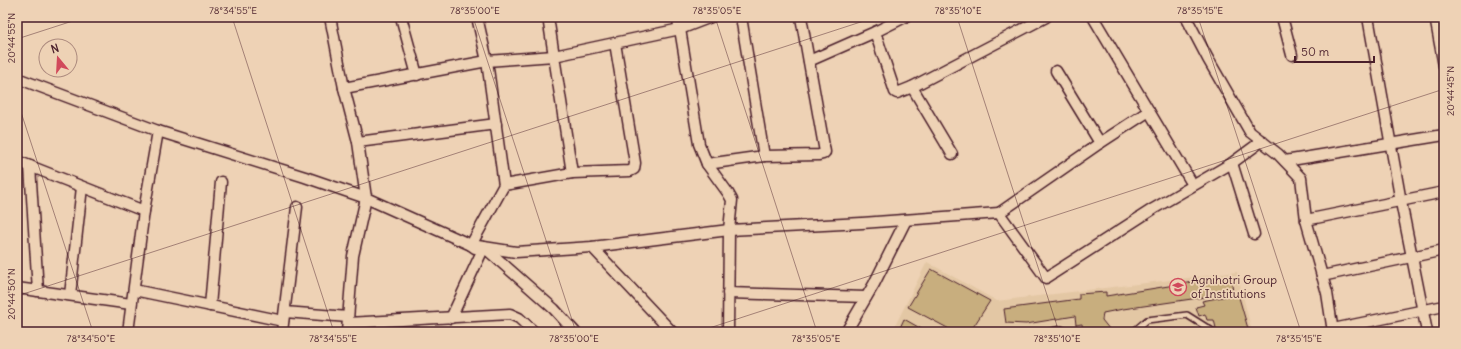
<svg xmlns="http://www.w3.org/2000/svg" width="1461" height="349" font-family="Delius,sans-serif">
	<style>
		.built { fill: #e3c7a4 }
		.building { fill: #c8ae7e; stroke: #4a1f2b }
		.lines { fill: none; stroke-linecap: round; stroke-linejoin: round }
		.service-casing { stroke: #4a1f2b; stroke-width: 8 }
		.minor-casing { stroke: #4a1f2b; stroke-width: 13 }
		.service { stroke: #eed2b5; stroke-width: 5 }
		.minor { stroke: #eed2b5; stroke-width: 10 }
		.ticks { fill: none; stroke: #4a1f2b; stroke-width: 1; stroke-opacity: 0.45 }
		.labels { text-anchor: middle; stroke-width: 3.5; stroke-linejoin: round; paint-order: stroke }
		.poi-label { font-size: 12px; fill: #4a1f2b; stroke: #eed2b5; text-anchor: start }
		.neatline { fill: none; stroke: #4a1f2b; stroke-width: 1.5 }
		.ticks-label { font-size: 10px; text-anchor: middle; fill: #4a1f2b }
	</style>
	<rect width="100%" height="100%" fill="#eed2b5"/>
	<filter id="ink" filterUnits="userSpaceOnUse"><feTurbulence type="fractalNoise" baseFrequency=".025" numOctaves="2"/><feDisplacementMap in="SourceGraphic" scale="8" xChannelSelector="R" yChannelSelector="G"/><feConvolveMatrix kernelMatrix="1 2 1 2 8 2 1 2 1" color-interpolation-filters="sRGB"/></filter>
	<g filter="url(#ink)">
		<!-- built -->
		<polygon class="built" points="927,262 997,301 1237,272 1252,332 892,332"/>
		<!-- building -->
		<g class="building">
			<polygon points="931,269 990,301 970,332 955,332 908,307"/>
			<polygon points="1231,276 1233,293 1123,309 1103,313 1102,320 1110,330 1108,332 1083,332 1082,324 1076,325 1075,316 1026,324 1006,323 1004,309 1079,299 1079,294 1106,292 1106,296"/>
			<polygon points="1238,294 1249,332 1217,332 1214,320 1207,320 1205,314 1199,316 1196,307 1204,305 1202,301"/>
			<polygon points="904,319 927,332 898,332"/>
		</g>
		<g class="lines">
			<!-- service casing -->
			<g class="service-casing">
				<g id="service">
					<polyline points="1048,332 1061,329 1068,332"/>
					<polyline points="1133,332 1147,320 1187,315 1214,332"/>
				</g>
			</g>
			<!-- minor casing -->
			<g class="minor-casing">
				<g id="minor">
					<polyline points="330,17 344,88"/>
					<polyline points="401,17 417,75"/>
					<polyline points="548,17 572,173"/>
					<polyline points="677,17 680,29 699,144 707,164 728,193 732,200 729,230 728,332"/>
					<polyline points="741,17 764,156"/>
					<polyline points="1093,17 1193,185"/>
					<polyline points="1186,17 1208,59 1250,132 1278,154 1301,178 1306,220 1327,293 1333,332"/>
					<polyline points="1282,17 1292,55"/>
					<polyline points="1368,17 1401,202 1427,332"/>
					<polyline points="1435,17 1444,66"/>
					<polyline points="875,32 895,92 897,93 912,87 1046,17"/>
					<polyline points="809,61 875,32 905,17"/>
					<polyline points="1056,71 1100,143"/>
					<polyline points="17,78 158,131 305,177 366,198 471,245 516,252 592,247 729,230 862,223 999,213 1046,278 1153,209 1232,163 1262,141"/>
					<polyline points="912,87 952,154"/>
					<polyline points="358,142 496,124"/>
					<polyline points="17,161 144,211"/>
					<polyline points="1285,161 1444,135"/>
					<polyline points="1232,163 1254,234"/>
					<polyline points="707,164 764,156 819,155 823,154 825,152 801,17"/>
					<polyline points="30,166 38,291"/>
					<polyline points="504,185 572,173 630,171 634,169 635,163 615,43"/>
					<polyline points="999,213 1100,143 1149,111"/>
					<polyline points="1306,220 1444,192"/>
					<polyline points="592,247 672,332"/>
					<polyline points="475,248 471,245 504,185 487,61 477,17"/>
					<polyline points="1322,276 1444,250"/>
					<polyline points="17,288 131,304"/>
					<polyline points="134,290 283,321"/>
					<polyline points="728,293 866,297"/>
					<polyline points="70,295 82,187"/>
					<polyline points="210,306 221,182"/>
					<polyline points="285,312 348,317"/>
					<polyline points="451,318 484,247 554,309 575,332"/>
					<polyline points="348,323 510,314 519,318 534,332"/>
					<polyline points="1333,329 1444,306"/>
					<polyline points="128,332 144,211 158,131"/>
					<polyline points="282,332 297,207"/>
					<polyline points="347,332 353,256 366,198 358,142 344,88 487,61 554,56 680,29 711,17"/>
					<polyline points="846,332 874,284 906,220"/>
				</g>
			</g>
			<!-- service -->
			<use href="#service" class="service"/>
			<!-- minor -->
			<use href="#minor" class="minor"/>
		</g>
	</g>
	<!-- ticks -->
	<path class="ticks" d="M232 17 334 332M473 17 576 332M715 17 817 332M957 17 1059 332M1198 17 1301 332M1440 17 1444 30M17 39 85 17M17 100 93 332M17 296 876 17M697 332 1444 89"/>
	<!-- icons -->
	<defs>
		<g id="university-ring" transform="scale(0.9)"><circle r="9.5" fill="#eed2b5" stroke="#d1495b" stroke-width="1.5"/><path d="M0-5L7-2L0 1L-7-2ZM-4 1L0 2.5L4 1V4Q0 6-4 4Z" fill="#d1495b"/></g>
	</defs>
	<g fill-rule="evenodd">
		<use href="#university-ring" x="1178" y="287"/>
	</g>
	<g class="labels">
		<!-- poi labels -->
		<g class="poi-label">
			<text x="1191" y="284">Agnihotri Group<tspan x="1191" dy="14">of Institutions</tspan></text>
		</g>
	</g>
	<!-- margin -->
	<rect width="1461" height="349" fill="none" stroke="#eed2b5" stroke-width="44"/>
	<!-- north arrow -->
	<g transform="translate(58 58) rotate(342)"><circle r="19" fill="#eed2b5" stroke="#ac8a7e"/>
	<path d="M0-3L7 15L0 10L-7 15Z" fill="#d1495b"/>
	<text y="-6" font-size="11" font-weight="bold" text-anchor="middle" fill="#4a1f2b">N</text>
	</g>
	<!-- scale -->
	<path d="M1295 56v6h79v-6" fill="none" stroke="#4a1f2b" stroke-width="2"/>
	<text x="1301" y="56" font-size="12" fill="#4a1f2b" stroke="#eed2b5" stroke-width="3" paint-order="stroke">50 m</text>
	<rect x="22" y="22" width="1417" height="305" class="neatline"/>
	<g class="ticks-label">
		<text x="233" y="14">78°34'55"E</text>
		<text x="475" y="14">78°35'00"E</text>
		<text x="717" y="14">78°35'05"E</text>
		<text x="958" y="14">78°35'10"E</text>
		<text x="1200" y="14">78°35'15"E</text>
		<text transform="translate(11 38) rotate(-90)" y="4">20°44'55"N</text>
		<text transform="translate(1450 91) rotate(-90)" y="4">20°44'45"N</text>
		<text transform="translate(11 294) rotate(-90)" y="4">20°44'50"N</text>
		<text x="91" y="342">78°34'50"E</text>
		<text x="333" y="342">78°34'55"E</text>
		<text x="574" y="342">78°35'00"E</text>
		<text x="816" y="342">78°35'05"E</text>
		<text x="1057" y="342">78°35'10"E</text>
		<text x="1299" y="342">78°35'15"E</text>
	</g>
</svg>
